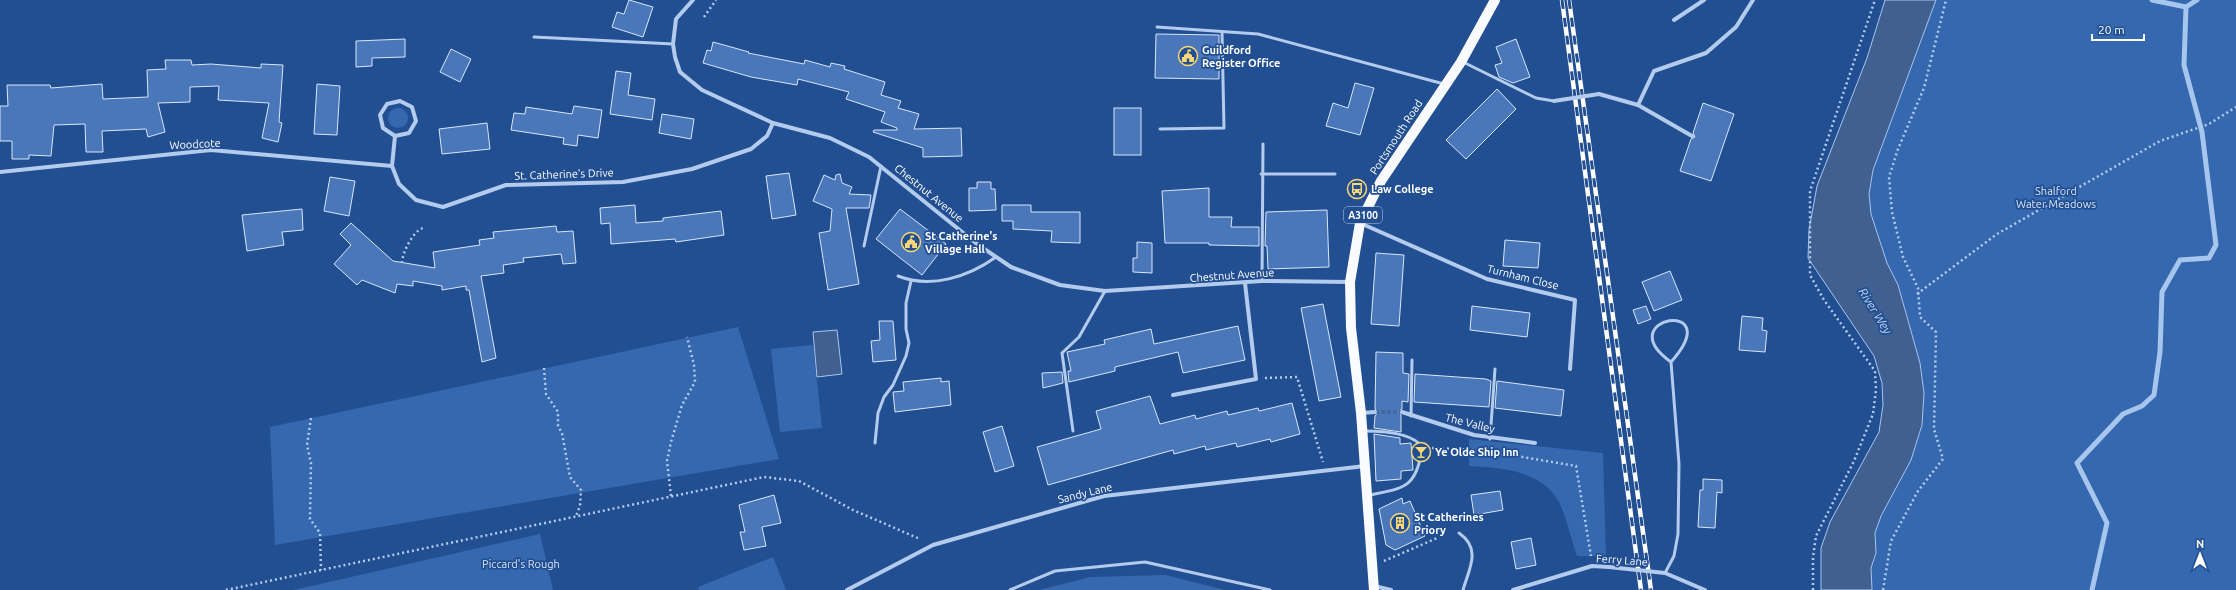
<svg xmlns="http://www.w3.org/2000/svg" width="2236" height="590" font-family="Ubuntu,sans-serif">
	<style>
		.green { fill: #3568af }
		.water { fill: #3f6090; stroke: #a7c6ee }
		.lines { fill: none; stroke-linecap: round; stroke-linejoin: round }
		.stream { stroke: #a7c6ee; stroke-width: 5 }
		.building { fill: #4a77b9; stroke: #d9e6f9 }
		.minor-tunnel { stroke: #4369a2; stroke-width: 4; stroke-dasharray: 4 2; stroke-linecap: butt }
		.path { stroke: #b3cbed; stroke-width: 2.5; stroke-dasharray: 2 3; stroke-linecap: butt }
		.service { stroke: #b3cbed; stroke-width: 3 }
		.minor { stroke: #b3cbed; stroke-width: 4 }
		.primary { stroke: #f9fbff; stroke-width: 10 }
		.rail-casing { stroke: #fff; stroke-width: 4.5 }
		.rail { stroke: #224f92; stroke-width: 3; stroke-dasharray: 9; stroke-linecap: butt }
		.minor-bridge { stroke: #b3cbed; stroke-width: 4 }
		.labels { text-anchor: middle; stroke-width: 3.5; stroke-linejoin: round; paint-order: stroke }
		.shield { fill: #224f92; stroke: #bdcade; stroke-width: 1 }
		.shield-label { font-size: 10px; font-weight: bold; fill: #fff }
		.poi-label { font-size: 11px; font-weight: bold; fill: #fff; stroke: #224f92; text-anchor: start }
		.street-label { font-size: 11px; fill: #fff; stroke: #224f92 }
		.park-label { font-size: 11px; fill: #d9e6f9; stroke: #224f92 }
		.water-label { font-size: 12px; font-style: italic; fill: #bfd6f4; stroke: #224f92 }
	</style>
	<rect width="100%" height="100%" fill="#224f92"/>
	<!-- green -->
	<g class="green">
		<polygon points="1936,0 2236,0 2236,590 1872,590 1871,568 1876,553 1875,533 1881,516 1911,460 1922,425 1924,393 1920,363 1898,285 1887,263 1871,214 1869,194 1873,170"/>
		<circle cx="398" cy="118" r="10"/>
		<polygon points="738,327 779,459 275,545 270,427"/>
		<polygon points="813,345 822,428 780,432 771,349"/>
		<path d="M1469 439 1603 453 1606 556H1577C1571 539 1567 520 1560 504 1543 470 1502 468 1469 466Z"/>
		<polygon points="540,534 553,590 294,590"/>
		<polygon points="773,557 786,590 699,590 698,587"/>
		<polygon points="1166,575 1225,590 1039,590 1090,577"/>
	</g>
	<!-- water -->
	<g class="water">
		<polygon points="1885,0 1936,0 1873,170 1869,194 1871,214 1887,263 1898,285 1920,363 1924,393 1922,425 1911,460 1881,516 1875,533 1876,553 1871,568 1872,590 1821,590 1821,548 1830,522 1879,432 1883,405 1882,383 1874,356 1808,258 1809,230 1817,186 1867,58"/>
		<polygon points="837,330 842,374 817,377 813,332"/>
	</g>
	<g class="lines">
		<!-- stream -->
		<g class="stream">
			<polyline points="2186,7 2197,0"/>
			<polyline points="2092,590 2107,523 2077,463 2123,414 2142,406 2154,395 2160,352 2162,292 2180,260 2209,258 2216,245 2202,132 2184,65 2186,7 2152,0"/>
		</g>
	</g>
	<!-- building -->
	<g class="building">
		<polygon points="629,0 653,7 643,37 612,27 617,12 624,14"/>
		<polygon points="1156,34 1219,35 1219,79 1155,78"/>
		<polygon points="405,39 405,57 372,58 372,66 356,67 356,41"/>
		<polygon points="1516,39 1530,77 1513,83 1499,77 1495,65 1502,63 1496,47"/>
		<polygon points="713,42 749,52 748,53 804,64 805,60 830,67 831,63 845,66 844,69 885,82 881,95 901,101 898,108 919,114 914,129 961,128 962,156 923,157 923,148 873,132 874,130 897,130 897,128 881,122 885,112 846,99 849,92 798,79 797,85 751,77 703,63 707,50 711,51"/>
		<polygon points="451,49 471,59 460,82 440,72"/>
		<polygon points="165,60 191,60 192,65 211,64 261,68 261,64 283,65 279,122 282,123 278,142 262,138 269,103 218,100 219,86 190,87 190,102 158,103 165,132 148,137 146,129 102,131 103,152 86,152 85,124 54,125 51,156 29,155 29,159 12,159 12,141 0,141 0,106 8,106 7,85 50,85 51,88 102,84 103,99 148,97 147,70 166,69"/>
		<polygon points="616,71 631,73 628,95 655,99 652,120 610,114"/>
		<polygon points="1355,83 1374,88 1360,135 1326,126 1333,103 1348,108"/>
		<polygon points="317,84 340,86 337,135 314,134"/>
		<polygon points="1497,89 1516,109 1466,159 1446,140"/>
		<polygon points="1703,103 1734,114 1711,181 1680,171 1691,139 1695,137 1693,133"/>
		<polygon points="574,106 602,110 598,138 578,135 577,146 563,144 564,138 511,130 514,113 525,114 526,107 572,114"/>
		<rect x="1114" y="108" width="27" height="47"/>
		<polygon points="662,114 694,119 691,139 659,133"/>
		<polygon points="487,123 490,149 442,154 439,129"/>
		<polygon points="789,173 796,215 772,219 766,176"/>
		<polygon points="840,174 842,183 852,187 849,194 871,195 870,202 869,208 846,208 859,284 828,290 819,233 830,231 832,209 813,201 824,175 835,180 836,175"/>
		<polygon points="330,177 355,181 349,216 324,211"/>
		<polygon points="977,182 991,182 991,189 995,189 996,210 969,211 969,188 977,188"/>
		<polygon points="1209,188 1209,217 1232,217 1231,227 1259,227 1259,246 1209,245 1209,243 1165,243 1162,191"/>
		<polygon points="635,205 636,223 663,221 663,218 721,211 724,235 676,242 675,239 611,244 610,223 601,224 600,208"/>
		<polygon points="1002,205 1031,205 1031,212 1080,212 1080,243 1051,242 1052,231 1013,229 1013,221 1002,221"/>
		<polygon points="302,209 303,230 282,232 284,245 247,251 242,215"/>
		<polygon points="900,209 946,244 922,275 876,239"/>
		<polygon points="1327,210 1329,267 1268,269 1267,246 1265,246 1266,212"/>
		<polygon points="351,223 393,261 435,268 433,252 480,245 479,240 494,238 493,232 556,226 557,232 573,231 576,263 563,264 561,254 523,258 524,262 503,265 504,273 481,276 496,358 482,362 469,290 466,290 466,286 442,290 442,286 413,281 413,286 397,284 395,293 362,280 357,285 334,264 351,245 340,234"/>
		<polygon points="1505,240 1540,243 1538,268 1503,266"/>
		<polygon points="1137,242 1152,243 1152,273 1133,272 1133,258 1137,258"/>
		<polygon points="1376,253 1404,255 1399,326 1371,324"/>
		<polygon points="1670,271 1682,300 1654,311 1642,282"/>
		<polygon points="1323,304 1341,397 1319,401 1301,308"/>
		<polygon points="1472,306 1530,313 1527,337 1470,330"/>
		<polygon points="1646,306 1651,319 1638,324 1633,310"/>
		<polygon points="1742,316 1763,318 1762,330 1767,331 1765,352 1739,350"/>
		<polygon points="879,321 893,321 896,360 873,362 871,341 880,340"/>
		<polygon points="1238,326 1245,360 1183,373 1178,352 1115,367 1115,371 1069,382 1068,371 1071,371 1067,352 1105,344 1104,340 1151,329 1154,344"/>
		<polygon points="1376,352 1403,353 1403,373 1409,374 1408,402 1402,401 1402,409 1399,411 1401,415 1401,432 1374,428 1375,416 1378,412 1375,409"/>
		<polygon points="1062,372 1063,383 1043,388 1042,373"/>
		<polygon points="1415,374 1486,379 1491,381 1489,407 1414,402"/>
		<polygon points="941,378 941,382 949,381 951,405 895,412 893,392 904,391 903,382"/>
		<polygon points="1497,381 1564,390 1561,416 1495,408"/>
		<polygon points="1150,396 1160,424 1195,415 1196,419 1227,411 1228,415 1258,408 1259,411 1292,403 1300,434 1271,442 1270,439 1237,447 1236,443 1206,450 1205,446 1174,454 1173,450 1048,485 1037,447 1101,429 1096,411"/>
		<polygon points="1002,426 1014,466 995,472 983,432"/>
		<polygon points="1374,434 1400,438 1400,444 1411,443 1413,470 1401,471 1401,479 1376,481"/>
		<polygon points="1703,479 1722,480 1722,493 1717,492 1715,528 1698,527 1700,490 1703,490"/>
		<polygon points="1500,491 1503,510 1474,515 1471,495"/>
		<polygon points="774,495 781,523 762,527 766,546 744,550 740,532 745,532 739,505"/>
		<polygon points="1402,498 1403,504 1410,501 1425,536 1395,550 1386,545 1379,509"/>
		<polygon points="1531,538 1536,565 1516,569 1511,542"/>
	</g>
	<g class="lines">
		<!-- minor-tunnel -->
		<polyline class="minor-tunnel" points="1375,412 1402,412"/>
		<!-- path -->
		<g class="path">
			<polyline points="704,17 716,0"/>
			<path d="M402 263C402 253 413 231 423 228"/>
			<polyline points="1917,294 1997,234 2160,141 2209,124 2236,107"/>
			<polyline points="544,368 546,394 558,412 558,426 562,433 570,477 581,490 580,506 576,516"/>
			<polyline points="1265,378 1297,377 1323,462"/>
			<polyline points="311,418 307,445 311,463 310,519 320,533 321,570"/>
			<polyline points="1432,448 1481,450 1576,466 1591,556"/>
			<polyline points="671,496 667,461 671,442 682,405 695,382 694,365 687,337"/>
			<polyline points="1384,561 1437,538"/>
			<polyline points="226,590 764,477 799,481 853,510 920,539"/>
			<polyline points="1813,590 1813,557 1816,536 1854,461 1873,414 1876,390 1875,371 1824,300 1810,275 1810,191 1875,0"/>
			<polyline points="1883,590 1891,541 1918,491 1943,459 1934,429 1936,332 1920,317 1918,288 1903,257 1892,212 1889,177 1898,149 1924,88 1946,0"/>
		</g>
		<!-- service -->
		<g class="service">
			<polyline points="1157,27 1258,34 1444,84"/>
			<polyline points="534,37 673,44"/>
			<polyline points="1463,62 1536,98 1554,101"/>
			<polyline points="1160,129 1224,128 1222,32"/>
			<polyline points="1261,174 1335,174"/>
			<polyline points="864,246 881,166"/>
			<path d="M898 276C931 289 968 277 996 257"/>
			<polyline points="1262,281 1263,144"/>
			<polyline points="1411,416 1412,360"/>
			<polyline points="1073,431 1062,353 1079,337 1105,291"/>
			<path d="M1364 431C1381 431 1413 432 1423 448 1414 488 1408 487 1370 495"/>
			<polyline points="1490,439 1495,369"/>
			<polyline points="875,443 878,413 884,397 893,385 906,356 909,343 906,329 906,303 911,281"/>
			<path d="M1459 533C1482 549 1469 569 1463 590"/>
			<path d="M1665 573 1674 556 1678 534 1679 464 1671 362C1608 317 1729 297 1671 362"/>
			<polyline points="1010,590 1055,571 1145,562 1270,590"/>
		</g>
		<!-- minor -->
		<g class="minor">
			<polyline points="693,0 676,19 673,44 675,57 680,72 702,90 773,123 830,138 869,157 977,244 1011,267 1060,285 1105,291 1262,281 1350,282"/>
			<polyline points="1674,20 1704,0"/>
			<polyline points="1599,94 1638,105"/>
			<polyline points="395,136 383,128 380,115 387,104 400,101 412,107 416,121 409,133 395,136 392,166 399,184 416,200 443,207 506,185 623,182 692,169 751,149 767,136 773,123"/>
			<polyline points="1692,136 1638,105 1654,71 1706,53 1736,27 1753,0"/>
			<polyline points="0,172 211,150 392,166"/>
			<polyline points="1360,223 1487,279 1575,300 1570,369"/>
			<polyline points="1173,395 1256,379 1245,283"/>
			<polyline points="1402,412 1474,435 1535,443"/>
			<polyline points="1361,413 1375,412"/>
			<polyline points="1665,573 1705,590"/>
			<polyline points="1374,586 1391,590"/>
			<polyline points="847,590 933,545 1104,496 1365,466"/>
			<polyline points="1513,590 1592,566 1609,567"/>
		</g>
		<!-- primary -->
		<polyline class="primary" points="1374,590 1361,413 1351,328 1350,282 1360,223 1381,181 1461,62 1495,0"/>
		<!-- rail casing -->
		<g class="rail-casing">
			<g id="rail">
				<polyline points="1562,0 1641,590"/>
				<polyline points="1569,0 1651,590"/>
			</g>
		</g>
		<!-- rail -->
		<use href="#rail" class="rail"/>
		<!-- minor-bridge -->
		<g class="minor-bridge">
			<polyline points="1554,101 1599,94"/>
			<polyline points="1609,567 1665,573"/>
		</g>
	</g>
	<!-- icons -->
	<defs>
		<g id="civic-ring" transform="scale(1)"><circle r="9.5" fill="#224f92" stroke="#f9d775" stroke-width="1.5"/><path d="M-.6-6.5H3V-4.5H.6V-3L4-1V1h2V6H-6V1h2V-1L-.6-3ZM-1.2 2.5V6h2.4V2.5Z" fill="#f9d775"/></g>
		<g id="bus-ring" transform="scale(1)"><circle r="9.5" fill="#224f92" stroke="#f9d775" stroke-width="1.5"/><path d="M-5-6H5V4H4V6H2V4H-2V6H-4V4H-5ZM-3.5-4V0h7V-4ZM-3.5 1.2v1.5H-2V1.2ZM2 1.2v1.5H3.5V1.2Z" fill="#f9d775"/></g>
		<g id="bar-ring" transform="scale(1)"><circle r="9.5" fill="#224f92" stroke="#f9d775" stroke-width="1.5"/><path d="M-6-5H6L.8 .8V4.5H3.5V6h-7V4.5H-.8V.8Z" fill="#f9d775"/></g>
		<g id="building-ring" transform="scale(1)"><circle r="9.5" fill="#224f92" stroke="#f9d775" stroke-width="1.5"/><path d="M-4-6H4V6H1V3H-1V6H-4ZM-2.5-4.3h1.7v1.8h-1.7ZM.8-4.3h1.7v1.8H.8ZM-2.5-1h1.7V.8h-1.7ZM.8-1h1.7V.8H.8Z" fill="#f9d775"/></g>
	</defs>
	<g fill-rule="evenodd">
		<use href="#civic-ring" x="1188" y="56"/>
		<use href="#bus-ring" x="1357" y="189"/>
		<use href="#civic-ring" x="911" y="242"/>
		<use href="#bar-ring" x="1421" y="452"/>
		<use href="#building-ring" x="1400" y="523"/>
	</g>
	<g class="labels">
		<!-- shield labels -->
		<rect class="shield" x="1344" y="207" width="38" height="16" rx="3"/>
		<g class="shield-label">
			<text x="1363" y="219">A3100</text>
		</g>
		<!-- poi labels -->
		<g class="poi-label">
			<text x="1202" y="54">Guildford<tspan x="1202" dy="13">Register Office</tspan></text>
			<text x="1371" y="193">Law College</text>
			<text x="925" y="240">St Catherine's<tspan x="925" dy="13">Village Hall</tspan></text>
			<text x="1435" y="456">Ye Olde Ship Inn</text>
			<text x="1414" y="521">St Catherines<tspan x="1414" dy="13">Priory</tspan></text>
		</g>
		<!-- street labels -->
		<g class="street-label">
			<text transform="translate(1396 137) rotate(-57)" y="4">Portsmouth Road</text>
			<text transform="translate(195 144) rotate(-3)" y="4">Woodcote</text>
			<text transform="translate(564 174) rotate(-2)" y="4">St. Catherine's Drive</text>
			<text transform="translate(929 193) rotate(39)" y="4">Chestnut Avenue</text>
			<text transform="translate(1232 275) rotate(-4)" y="4">Chestnut Avenue</text>
			<text transform="translate(1523 277) rotate(14)" y="4">Turnham Close</text>
			<text transform="translate(1470 423) rotate(14)" y="4">The Valley</text>
			<text transform="translate(1085 493) rotate(-14)" y="4">Sandy Lane</text>
			<text transform="translate(1622 560) rotate(4)" y="4">Ferry Lane</text>
		</g>
		<!-- park labels -->
		<g class="park-label">
			<text x="2056" y="195">Shalford<tspan x="2056" dy="13">Water Meadows</tspan></text>
			<text x="521" y="568">Piccard's Rough</text>
		</g>
		<!-- water labels -->
		<g class="water-label">
			<text transform="translate(1875 311) rotate(58)" y="4">River Wey</text>
		</g>
	</g>
	<!-- north arrow -->
	<g transform="translate(2200 554)" stroke="#224f92" stroke-width="3" paint-order="stroke">
	<path d="M0-3L7 15L0 10L-7 15Z" fill="#ffffff"/>
	<text y="-6" font-size="11" font-weight="bold" text-anchor="middle" fill="#ffffff">N</text>
	</g>
	<!-- scale -->
	<path d="M2092 34v6h52v-6" fill="none" stroke="#ffffff" stroke-width="2"/>
	<text x="2098" y="34" font-size="12" fill="#ffffff" stroke="#224f92" stroke-width="3" paint-order="stroke">20 m</text>
</svg>
